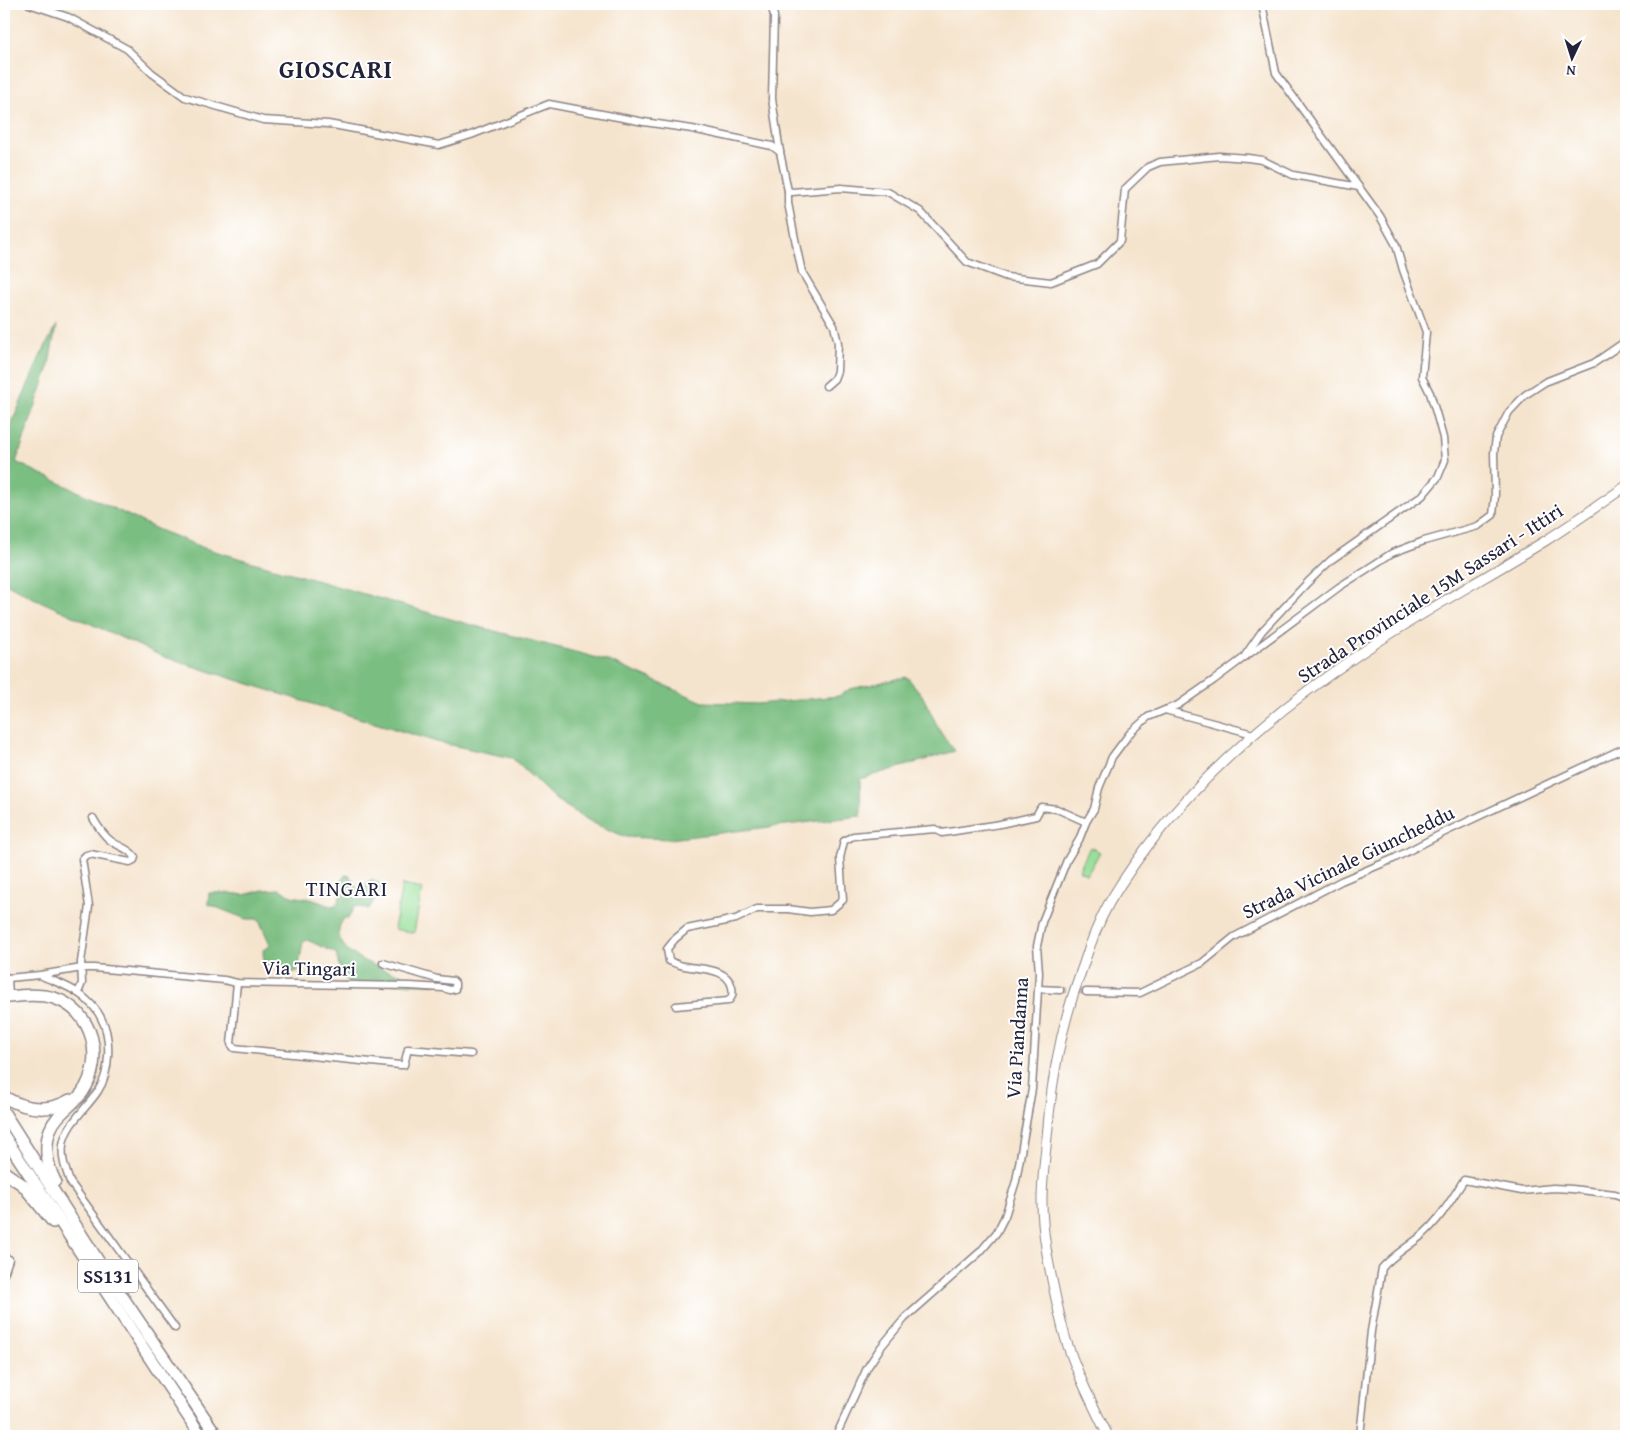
<svg xmlns="http://www.w3.org/2000/svg" width="1630" height="1440" font-family="'Gentium Book Plus',serif">
	<style>
		.green { fill: #98df99; stroke: #5d806a }
		.forest { fill: #7abe81; stroke: #4e705e }
		.lines { fill: none; stroke-linecap: round; stroke-linejoin: round }
		.minor-tunnel { stroke: #cbbdb0; stroke-width: 6; stroke-dasharray: 6 3; stroke-linecap: butt }
		.minor-casing { stroke: #8c8384; stroke-width: 9 }
		.secondary-casing { stroke: #8c8384; stroke-width: 11 }
		.trunk-casing { stroke: #8c8384; stroke-width: 14 }
		.minor { stroke: #fff; stroke-width: 6 }
		.secondary { stroke: #fff; stroke-width: 9 }
		.trunk { stroke: #fff; stroke-width: 11 }
		.labels { text-anchor: middle; stroke-width: 4; stroke-linejoin: round; paint-order: stroke }
		.shield { fill: #fff; stroke: #646476; stroke-width: 1 }
		.shield-label { font-size: 19px; font-weight: bold; fill: #22223b }
		.street-label { font-size: 20px; fill: #22223b; stroke: #fff }
		.neighbourhood-label { font-size: 21px; letter-spacing: 1px; fill: #22223b; stroke: #fff }
		.district-label { font-size: 25px; font-weight: bold; letter-spacing: 1px; fill: #22223b; stroke: #fff }
	</style>
	<rect width="100%" height="100%" fill="#fff"/>
	<filter id="ink" filterUnits="userSpaceOnUse"><feTurbulence type="fractalNoise" baseFrequency=".02" numOctaves="2"/><feDisplacementMap in="SourceGraphic" scale="10" xChannelSelector="R" yChannelSelector="G"/><feConvolveMatrix kernelMatrix="1 2 1 2 8 2 1 2 1" color-interpolation-filters="sRGB"/></filter>
	<filter id="wash" filterUnits="userSpaceOnUse"><feTurbulence type="fractalNoise" baseFrequency=".0096" numOctaves="4" result="noise"/><feDisplacementMap in="SourceGraphic" scale="20" xChannelSelector="R" yChannelSelector="G"/><feGaussianBlur stdDeviation="1.12" result="paint"/><feColorMatrix in="noise" values="0 0 0 0 0 0 0 0 0 0 0 0 0 0 0 0 0 1.4 0 .05"/><feComposite in="paint" operator="in"/></filter>
	<g filter="url(#wash)">
		<rect width="100%" height="100%" fill="#f5e4cd"/>
		<!-- green -->
		<g class="green">
			<polygon points="1090,847 1100,852 1087,875 1079,870"/>
			<polygon points="402,885 422,889 414,933 394,929"/>
		</g>
		<!-- forest -->
		<g class="forest">
			<polygon points="56,326 48,370 16,462 159,530 204,548 475,626 583,654 611,662 703,702 757,704 839,696 850,689 907,677 922,695 941,733 955,751 860,779 861,816 670,839 626,837 593,823 556,800 512,758 437,742 306,702 164,657 29,596 4,582 4,437 6,437 39,359"/>
			<path d="M345 875C355 875 353 884 358 890L362 891 371 879 382 885 381 889 368 910 357 906 354 907 348 919 344 918C342 922 338 927 339 932 339 964 413 977 437 984L349 983 341 975 336 953 307 940 303 942 298 971 286 974 280 968 279 964 267 967 264 965 263 950 269 947 270 944 260 922 257 919H246L208 904 209 893H230L244 895 263 890 280 889 291 896 311 899 333 907C346 901 335 885 345 875Z"/>
		</g>
	</g>
	<g filter="url(#ink)">
		<g class="lines">
			<!-- minor-tunnel -->
			<polyline class="minor-tunnel" points="1060,990 1086,992"/>
			<!-- minor casing -->
			<g class="minor-casing">
				<g id="minor">
					<polyline points="29,4 68,17 127,49 152,73 185,97 263,120 328,124 439,145 471,135 549,104 644,122 692,129 772,146 780,152"/>
					<polyline points="771,4 774,16 772,99 780,152 788,191 788,203 797,249 802,272 834,326 838,343 837,371 834,379 826,386"/>
					<polyline points="788,191 792,192 841,188 888,192 920,211 967,262 1007,277 1051,282 1097,264 1120,241 1125,189 1148,167 1160,162 1219,156 1248,158 1262,160 1293,175 1359,187"/>
					<polyline points="1244,657 1262,631 1308,582 1331,560 1422,496 1438,477 1445,460 1443,438 1437,416 1430,393 1422,377 1426,332 1403,270 1396,245 1380,216 1276,73 1262,4"/>
					<polyline points="1165,710 1178,705 1214,680 1339,587 1392,553 1424,541 1478,526 1493,515 1495,496 1494,453 1496,437 1509,412 1525,395 1545,382 1594,363 1626,341"/>
					<path d="M40 975C52 981 67 985 78 993 86 998 97 1009 101 1018 112 1037 110 1073 98 1091 88 1107 65 1125 63 1145 61 1159 66 1170 70 1182L175 1328"/>
					<polyline points="4,976 8,978 40,975 82,968 94,968 224,980 237,983 410,986 443,988 450,990 455,989 455,983 453,981 437,979 383,963"/>
					<polyline points="8,978 9,997"/>
					<polyline points="237,983 231,1044 234,1048 400,1065 404,1065 408,1049 471,1054"/>
					<polyline points="1038,989 1060,990"/>
					<polyline points="1086,992 1140,993 1202,963 1234,937 1341,881 1393,859 1443,833 1622,749 1626,750"/>
					<path d="M78 993 82 983 81 962 89 906 82 859 86 855 90 854 130 862 134 860 135 857C129 848 119 847 111 841 103 835 98 827 93 818"/>
					<path d="M676 1006 728 1001C733 997 733 993 732 987 727 966 696 970 680 965 676 964 672 962 669 961L667 949 675 939 687 929 736 919 757 909H788L810 912 831 910 843 900 840 858 844 841 853 836 935 829 942 833 1000 824 1036 816 1041 807 1057 809 1086 822"/>
					<polyline points="4,1274 9,1259"/>
					<polyline points="836,1436 867,1368 881,1347 905,1318 980,1252 997,1232 1005,1216 1016,1181 1032,1089 1039,973 1037,946 1042,922 1067,860 1079,840 1086,822 1094,809 1099,788 1112,757 1130,733 1148,717 1165,710 1253,734"/>
					<path d="M1360 1436 1371 1331 1382 1268C1393 1255 1408 1247 1421 1236 1439 1221 1451 1200 1464 1180L1522 1191 1553 1188 1572 1189 1615 1194 1626 1198"/>
				</g>
			</g>
			<!-- secondary casing -->
			<g class="secondary-casing">
				<path id="secondary" d="M1108 1436C1093 1405 1077 1374 1066 1340 1062 1327 1059 1312 1056 1299 1049 1266 1042 1234 1042 1201 1042 1173 1047 1144 1049 1115 1054 1064 1065 1014 1083 966 1090 944 1098 923 1109 903 1169 802 1259 722 1355 657 1416 615 1482 580 1545 541 1572 524 1599 505 1626 486"/>
			</g>
			<!-- trunk casing -->
			<g class="trunk-casing">
				<g id="trunk">
					<path d="M9 997C24 995 40 994 54 998 94 1011 105 1060 82 1093 72 1106 56 1114 50 1130 44 1146 47 1166 55 1181"/>
					<path d="M4 1097C25 1109 48 1113 70 1100"/>
					<polyline points="4,1113 100,1264 217,1436"/>
					<polyline points="4,1136 201,1436"/>
					<polyline points="4,1172 23,1185 53,1222"/>
				</g>
			</g>
			<!-- minor -->
			<use href="#minor" class="minor"/>
			<!-- secondary -->
			<use href="#secondary" class="secondary"/>
			<!-- trunk -->
			<use href="#trunk" class="trunk"/>
		</g>
	</g>
	<g class="labels">
		<!-- shield labels -->
		<rect class="shield" x="78" y="1259.5" width="60" height="33" rx="4"/>
		<g class="shield-label">
			<text x="108" y="1283">SS131</text>
		</g>
		<!-- street labels -->
		<g class="street-label">
			<text transform="translate(1430 593) rotate(-33)" y="7">Strada Provinciale 15M Sassari - Ittiri</text>
			<text transform="translate(1348 862) rotate(-26)" y="7">Strada Vicinale Giuncheddu</text>
			<text transform="translate(309 968) rotate(1)" y="7">Via Tingari</text>
			<text transform="translate(1017 1038) rotate(-86)" y="7">Via Piandanna</text>
		</g>
		<!-- neighbourhood labels -->
		<g class="neighbourhood-label">
			<text x="347" y="896">TINGARI</text>
		</g>
		<!-- district labels -->
		<g class="district-label">
			<text x="336" y="78">GIOSCARI</text>
		</g>
	</g>
	<!-- margin -->
	<rect width="1630" height="1440" fill="none" stroke="#fff" stroke-width="20"/>
	<!-- north arrow -->
	<g transform="translate(1572 58) rotate(184)" stroke="#ffffff" stroke-width="4" paint-order="stroke">
	<path d="M0-4L9 19L0 12L-9 19Z" fill="#22223b"/>
	<text y="-8" font-size="14" font-weight="bold" text-anchor="middle" fill="#22223b">N</text>
	</g>
</svg>
